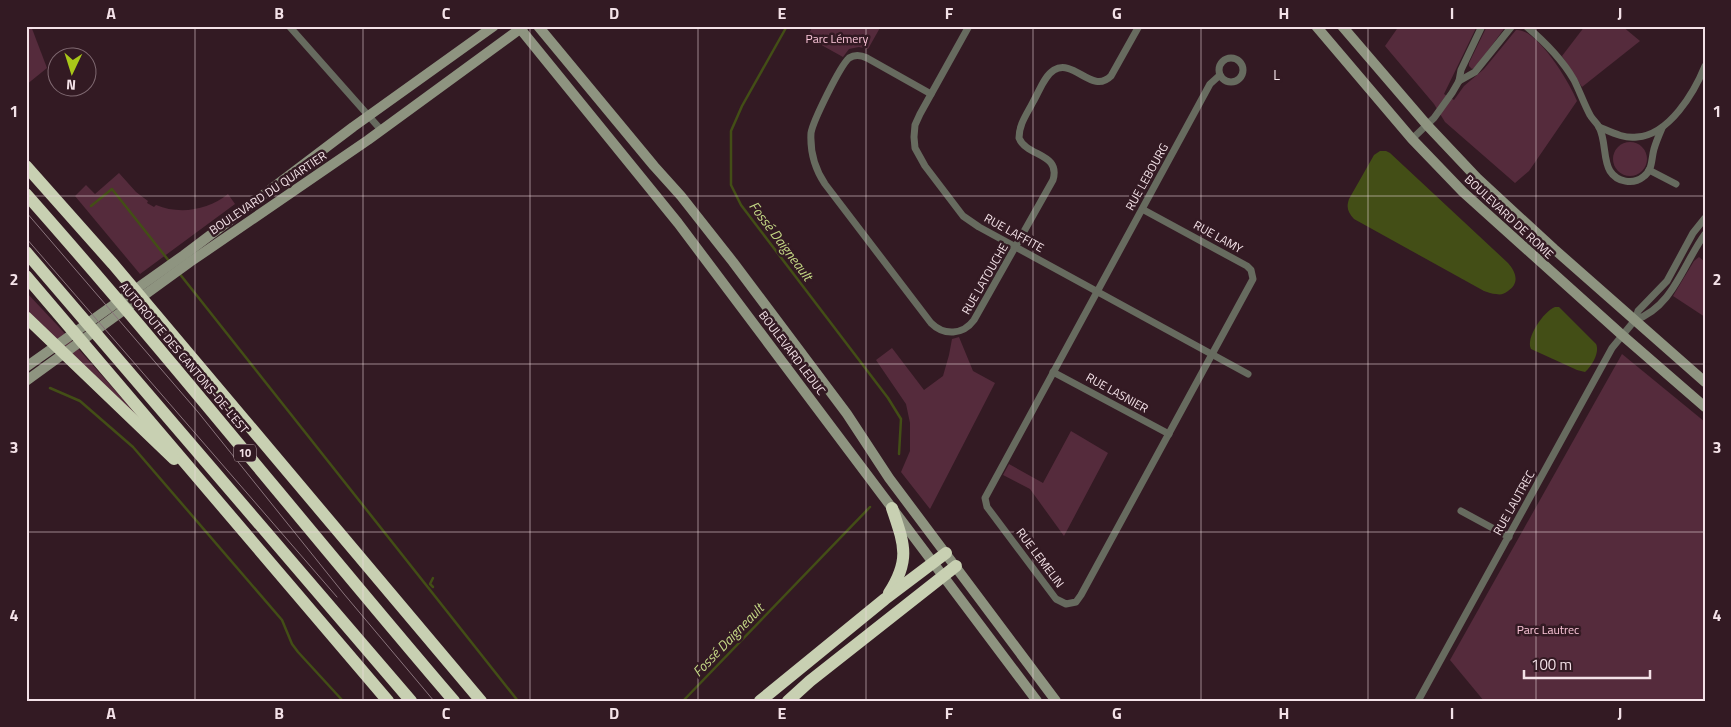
<svg xmlns="http://www.w3.org/2000/svg" width="1731" height="727" font-family="'Titillium Web',sans-serif">
	<style>
		.green { fill: #552b3c }
		.water { fill: #434e16 }
		.lines { fill: none; stroke-linecap: round; stroke-linejoin: round }
		.stream { stroke: #434e16; stroke-width: 2.5 }
		.street { stroke: #676b5f; stroke-width: 7 }
		.secondary { stroke: #8e9480; stroke-width: 10 }
		.highway { stroke: #c8d0b2; stroke-width: 12 }
		.tram { stroke: #8a747c; stroke-width: 1 }
		.grid { fill: none; stroke: #f4e2e8; stroke-width: 1; stroke-opacity: 0.55 }
		.labels { text-anchor: middle; stroke-width: 5; stroke-linejoin: round; paint-order: stroke }
		.shield { fill: #331a23; stroke: #baa6ad; stroke-width: 1 }
		.shield-label { font-size: 11px; font-weight: bold; fill: #f4e2e8 }
		.park-label { font-size: 12px; fill: #fcc6d9; stroke: #331a23 }
		.street-label { font-size: 12px; fill: #f4e2e8; stroke: #331a23 }
		.neighbourhood-label { font-size: 14px; letter-spacing: 1px; fill: #f4e2e8; stroke: #331a23 }
		.water-label { font-size: 14px; font-style: italic; fill: #c4d885; stroke: #331a23 }
		.neatline { fill: none; stroke: #f4e2e8; stroke-width: 2 }
		.grid-label { font-size: 16px; text-anchor: middle; font-weight: bold; fill: #f4e2e8 }
	</style>
	<rect width="100%" height="100%" fill="#331a23"/>
	<!-- green -->
	<g class="green">
		<polygon points="26,26 31,26 47,68 26,85"/>
		<polygon points="813,26 881,26 868,49 859,47 849,49 843,57 807,37"/>
		<path d="M1399 26H1477L1444 94 1454 100 1464 86 1484 69 1516 30C1537 28 1570 83 1577 101L1529 171 1515 183 1445 122 1434 104 1385 46Z"/>
		<polygon points="1487,26 1506,26 1476,67 1472,69 1469,66 1469,63"/>
		<polygon points="1585,26 1622,26 1640,41 1582,87 1562,56"/>
		<circle cx="1630" cy="159" r="17"/>
		<path d="M119 173 136 192 148 201 147 203 154 207 156 205C180 215 208 210 228 194L235 204 140 274 75 196 86 185 95 194Z"/>
		<polygon points="1699,257 1705,262 1705,317 1673,296 1694,261"/>
		<polygon points="26,292 59,327 158,439 26,311"/>
		<polygon points="959,337 973,371 995,383 930,509 901,472 910,451 910,423 906,404 876,360 892,348 924,390 943,376 949,355 952,339"/>
		<polygon points="1622,354 1705,422 1705,701 1484,701 1450,660"/>
		<polygon points="1071,431 1108,453 1064,536 1030,489 1003,475 1009,464 1043,483"/>
	</g>
	<!-- water -->
	<g class="water">
		<path d="M1380 151H1386L1390 153 1508 263C1516 272 1520 283 1508 291 1504 294 1501 295 1496 294 1492 294 1488 292 1484 291L1354 219C1348 212 1346 208 1349 199L1374 155Z"/>
		<path d="M1555 307H1559L1596 344C1600 352 1592 366 1585 372L1577 370 1531 349C1525 338 1544 311 1555 307Z"/>
	</g>
	<g class="lines">
		<!-- stream -->
		<g class="stream">
			<polyline points="787,26 742,106 731,131 731,185 741,205 888,398 901,419 899,454"/>
			<polyline points="91,206 112,189 169,261"/>
			<polyline points="179,273 518,701"/>
			<polyline points="50,388 80,401 133,447 282,620 292,644 298,652 343,701"/>
			<polyline points="433,587 430,584 433,578"/>
			<polyline points="683,701 870,507"/>
		</g>
		<!-- street -->
		<g class="street">
			<polyline points="289,26 382,131"/>
			<polyline points="969,26 920,114 915,125 914,137 915,148 925,166 963,216 979,227 1248,374"/>
			<path d="M1526 26C1545 42 1562 59 1574 80 1580 92 1584 104 1590 115 1592 119 1597 123 1599 127 1606 140 1603 160 1610 171 1617 182 1633 185 1643 177 1653 170 1651 160 1654 149 1656 142 1659 135 1662 128"/>
			<circle cx="1231" cy="70" r="12"/>
			<polyline points="1459,81 1475,72 1512,26"/>
			<path d="M931 94 867 58C861 55 855 54 849 58 840 66 813 121 811 133 810 151 815 169 825 184L931 323C944 336 963 335 974 320L1053 180C1061 153 1027 157 1019 138 1019 124 1027 114 1033 102 1039 92 1044 76 1054 70 1074 58 1092 95 1111 76L1139 26"/>
			<path d="M1599 127C1611 132 1624 139 1637 137 1669 135 1694 93 1705 66"/>
			<polyline points="1412,139 1434,118 1452,93 1459,81 1461,70 1482,26"/>
			<polyline points="1649,170 1676,184"/>
			<polyline points="1142,209 1247,266 1251,270 1253,279 1081,595 1076,602 1066,604 1056,599 987,507 985,498 1210,84 1220,75"/>
			<path d="M1635 320C1673 307 1683 264 1705 234"/>
			<polyline points="1053,372 1169,434"/>
			<polyline points="1461,511 1509,537"/>
			<polyline points="1418,701 1612,348 1635,320 1638,311 1667,281 1693,233 1705,218"/>
		</g>
		<!-- secondary -->
		<g class="secondary">
			<polyline points="518,26 678,223 1037,701"/>
			<polyline points="538,26 654,166 681,196 733,262 847,414 889,478 1056,701"/>
			<polyline points="1316,26 1412,139 1463,192 1622,335 1705,407"/>
			<polyline points="1342,26 1427,125 1477,178 1554,249 1705,382"/>
			<polyline points="26,367 184,255 353,127 494,26"/>
			<polyline points="26,381 190,262 368,140 524,26"/>
		</g>
		<!-- highway -->
		<g class="highway">
			<polyline points="26,166 113,264 481,701"/>
			<path d="M26 194C173 360 310 533 454 701"/>
			<polyline points="26,252 411,701"/>
			<polyline points="26,276 388,701"/>
			<polyline points="26,317 174,459"/>
			<path d="M889 593C911 559 904 544 892 508"/>
			<polyline points="760,701 885,599 946,553"/>
			<polyline points="788,701 810,681 956,566"/>
		</g>
		<!-- tram -->
		<g class="tram">
			<polyline points="26,212 198,412 344,594 434,701"/>
			<polyline points="26,238 337,597"/>
		</g>
	</g>
	<!-- grid -->
	<path class="grid" d="M195 26V701M363 26V701M530 26V701M698 26V701M866 26V701M1033 26V701M1201 26V701M1368 26V701M1536 26V701M26 196H1705M26 364H1705M26 532H1705"/>
	<g class="labels">
		<!-- shield labels -->
		<rect class="shield" x="234" y="444.5" width="22" height="17" rx="4"/>
		<g class="shield-label">
			<text x="245" y="457">10</text>
		</g>
		<!-- park labels -->
		<g class="park-label">
			<text x="837" y="43">Parc Lémery</text>
			<text x="1548" y="634">Parc Lautrec</text>
		</g>
		<!-- street labels -->
		<g class="street-label">
			<text transform="translate(1147 177) rotate(-61)" y="4">RUE LEBOURG</text>
			<text transform="translate(268 193) rotate(-34)" y="4">BOULEVARD DU QUARTIER</text>
			<text transform="translate(1509 217) rotate(43)" y="4">BOULEVARD DE ROME</text>
			<text transform="translate(1014 233) rotate(29)" y="4">RUE LAFFITE</text>
			<text transform="translate(1218 237) rotate(29)" y="4">RUE LAMY</text>
			<text transform="translate(985 279) rotate(-60)" y="4">RUE LATOUCHE</text>
			<text transform="translate(792 353) rotate(53)" y="4">BOULEVARD LEDUC</text>
			<text transform="translate(184 358) rotate(50)" y="4">AUTOROUTE DES CANTONS-DE-L'EST</text>
			<text transform="translate(1117 393) rotate(29)" y="4">RUE LASNIER</text>
			<text transform="translate(1514 503) rotate(-61)" y="4">RUE LAUTREC</text>
			<text transform="translate(1040 558) rotate(53)" y="4">RUE LEMELIN</text>
		</g>
		<!-- neighbourhood labels -->
		<g class="neighbourhood-label">
			<text x="1277" y="80">L</text>
		</g>
		<!-- water labels -->
		<g class="water-label">
			<text transform="translate(781 241) rotate(53)" y="5">Fossé Daigneault</text>
			<text transform="translate(728 640) rotate(-46)" y="5">Fossé Daigneault</text>
		</g>
	</g>
	<!-- border -->
	<rect width="1731" height="727" fill="none" stroke="#331a23" stroke-width="55"/>
	<!-- north arrow -->
	<g transform="translate(72 72) rotate(184)"><circle r="24" fill="#331a23" stroke="#806a72"/>
	<path d="M0-4L9 19L0 12L-9 19Z" fill="#a9c719"/>
	<text y="-8" font-size="14" font-weight="bold" text-anchor="middle" fill="#f4e2e8">N</text>
	</g>
	<!-- scale -->
	<path d="M1524 670v8h126v-8" fill="none" stroke="#f4e2e8" stroke-width="2.5"/>
	<text x="1531" y="670" font-size="15" fill="#f4e2e8" stroke="#331a23" stroke-width="4" paint-order="stroke">100 m</text>
	<rect x="28" y="28" width="1676" height="672" class="neatline"/>
	<g class="grid-label">
		<text x="111" y="19">A</text>
		<text x="279" y="19">B</text>
		<text x="446" y="19">C</text>
		<text x="614" y="19">D</text>
		<text x="782" y="19">E</text>
		<text x="949" y="19">F</text>
		<text x="1117" y="19">G</text>
		<text x="1284" y="19">H</text>
		<text x="1452" y="19">I</text>
		<text x="1620" y="19">J</text>
		<text x="14" y="117">1</text>
		<text x="1717" y="117">1</text>
		<text x="14" y="285">2</text>
		<text x="1717" y="285">2</text>
		<text x="14" y="453">3</text>
		<text x="1717" y="453">3</text>
		<text x="14" y="621">4</text>
		<text x="1717" y="621">4</text>
		<text x="111" y="719">A</text>
		<text x="279" y="719">B</text>
		<text x="446" y="719">C</text>
		<text x="614" y="719">D</text>
		<text x="782" y="719">E</text>
		<text x="949" y="719">F</text>
		<text x="1117" y="719">G</text>
		<text x="1284" y="719">H</text>
		<text x="1452" y="719">I</text>
		<text x="1620" y="719">J</text>
	</g>
</svg>
